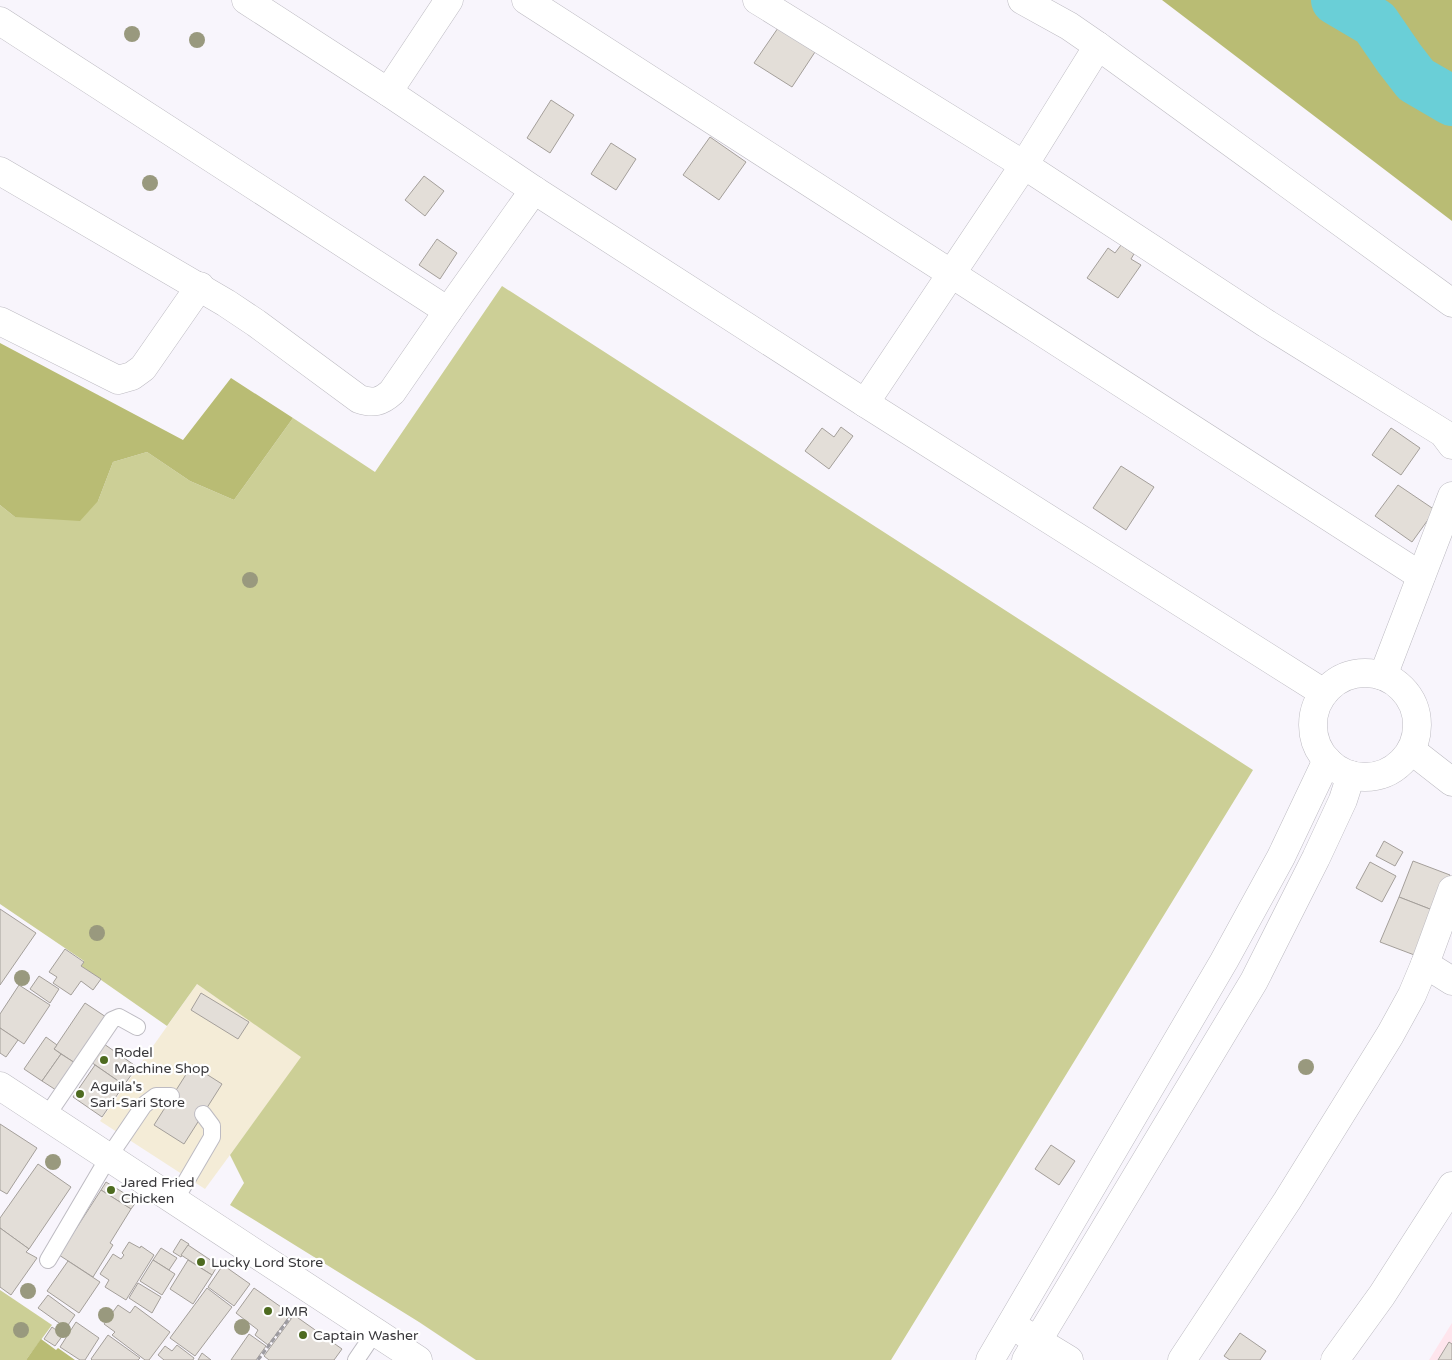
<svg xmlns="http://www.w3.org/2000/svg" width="1452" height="1360" font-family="'Varela Round',sans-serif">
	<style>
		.commercial { fill: #f4ecd7 }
		.education { fill: #fee5ed }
		.green { fill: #cccf96 }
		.forest { fill: #b9bc74 }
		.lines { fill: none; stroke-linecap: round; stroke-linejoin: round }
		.river { stroke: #6acfd7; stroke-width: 50 }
		.building { fill: #e3ded8; stroke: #a49f9a }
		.service-casing { stroke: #bdbbc2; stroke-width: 18 }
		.minor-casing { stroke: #bdbbc2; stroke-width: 29 }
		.primary-casing { stroke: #bdbbc2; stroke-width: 29 }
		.path { stroke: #9e9ca1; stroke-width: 3; stroke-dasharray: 5 2.5; stroke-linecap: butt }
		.service { stroke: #fff; stroke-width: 16 }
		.minor { stroke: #fff; stroke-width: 28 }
		.primary { stroke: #fff; stroke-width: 28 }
		.tree { fill: #99997e }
		.poi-dot { fill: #4e6b20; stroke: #fff; stroke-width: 2 }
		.labels { text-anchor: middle; stroke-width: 4.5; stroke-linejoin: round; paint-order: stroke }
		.poi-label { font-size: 14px; fill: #39383b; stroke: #fff; text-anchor: start }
	</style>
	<rect width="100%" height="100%" fill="#f8f5fc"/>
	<!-- commercial -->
	<polygon class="commercial" points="197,984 302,1057 205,1189 100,1121"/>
	<!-- education -->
	<polygon class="education" points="1452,1323 1452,1360 1429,1360"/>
	<!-- green -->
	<g class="green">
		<polygon points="502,286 1253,770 891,1360 476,1360 419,1322 230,1205 244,1183 230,1155 301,1057 197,984 167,1026 81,966 84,961 0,904 0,505 15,517 98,501 113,462 147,452 190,481 234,500 293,418 375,472"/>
		<polygon points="0,1290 52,1325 26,1360 0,1360"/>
	</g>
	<!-- forest -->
	<g class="forest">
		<polygon points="1162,0 1452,0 1452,221"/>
		<polygon points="0,343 183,440 231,378 293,418 234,500 190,481 147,452 113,462 98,501 80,521 15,517 0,505"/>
		<polygon points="41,1339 56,1350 58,1348 75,1360 26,1360"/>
	</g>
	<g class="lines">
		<!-- river -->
		<polyline class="river" points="1336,0 1375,23 1399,58 1416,80 1452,101"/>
	</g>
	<!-- building -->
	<g class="building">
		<polygon points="778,28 815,52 792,87 754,63"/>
		<polygon points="551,100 574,115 550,153 527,138"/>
		<polygon points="710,137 746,162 719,200 683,175"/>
		<polygon points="611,143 636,159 616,190 591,174"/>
		<polygon points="424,176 444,191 425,216 405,200"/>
		<polygon points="437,239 457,253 440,279 419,265"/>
		<polygon points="1121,245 1134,254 1131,259 1141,265 1118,298 1087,278 1108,248 1115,253"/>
		<polygon points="841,427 853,436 829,469 805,451 822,428 834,437"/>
		<polygon points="1391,428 1420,448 1401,475 1372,455"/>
		<polygon points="1121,466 1154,487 1126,530 1093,508"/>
		<polygon points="1398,485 1435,510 1412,542 1375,516"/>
		<polygon points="1384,841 1403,852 1395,866 1376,856"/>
		<polygon points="1413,861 1450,875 1435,911 1399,897"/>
		<polygon points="1370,862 1396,876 1382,902 1356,888"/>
		<polygon points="1399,897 1435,911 1417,956 1380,942"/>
		<polygon points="0,909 36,933 0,985"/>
		<polygon points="65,949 84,962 81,966 101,979 93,990 81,981 71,995 53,983 57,977 49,972"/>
		<polygon points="39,976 59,989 50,1003 30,989"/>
		<polygon points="19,985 50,1005 24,1044 0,1028 0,1014"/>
		<polygon points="201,993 249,1022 238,1039 191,1010"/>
		<polygon points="85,1003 106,1017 75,1063 54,1049"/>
		<polygon points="0,1028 18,1040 6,1057 0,1053"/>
		<polygon points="46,1037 57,1045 54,1049 61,1054 42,1081 24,1069"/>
		<polygon points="104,1044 137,1067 124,1085 91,1062"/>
		<polygon points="61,1054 75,1063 56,1090 42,1081"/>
		<polygon points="95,1065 124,1085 102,1117 73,1097"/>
		<polygon points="192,1065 222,1084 184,1144 154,1125"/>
		<polygon points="0,1124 37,1148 7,1194 0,1190"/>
		<polygon points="1051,1145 1075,1161 1059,1185 1035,1169"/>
		<polygon points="38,1164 71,1187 29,1249 0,1228 0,1218"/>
		<polygon points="106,1182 137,1201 131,1209 101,1190"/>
		<polygon points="101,1190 131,1209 110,1243 113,1245 93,1277 59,1255"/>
		<polygon points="0,1228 29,1249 26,1252 37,1258 11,1295 0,1287"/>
		<polygon points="181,1239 189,1244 181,1257 173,1252"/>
		<polygon points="129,1242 140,1248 141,1246 154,1255 126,1300 105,1287 109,1280 100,1274 113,1254 121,1259 124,1255 122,1253"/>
		<polygon points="188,1245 218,1265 212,1275 181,1255"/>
		<polygon points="161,1248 177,1258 169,1270 153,1260"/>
		<polygon points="153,1260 175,1274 162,1295 140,1281"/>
		<polygon points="188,1260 212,1275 193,1304 170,1289"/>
		<polygon points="68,1261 100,1282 79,1313 47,1291"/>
		<polygon points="223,1265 250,1284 234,1306 208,1287"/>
		<polygon points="138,1283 161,1297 152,1313 129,1298"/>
		<polygon points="207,1288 232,1307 195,1356 170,1338"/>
		<polygon points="254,1288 291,1314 268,1345 255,1335 258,1330 236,1313"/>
		<polygon points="48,1295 75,1315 66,1328 38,1308"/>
		<polygon points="118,1305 130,1313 135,1306 170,1332 149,1360 145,1360 112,1335 115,1332 104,1324"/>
		<polygon points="294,1315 342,1349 334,1360 269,1360 264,1356"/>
		<polygon points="76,1322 99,1338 85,1360 80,1360 60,1347"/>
		<polygon points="52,1327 63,1335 55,1346 44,1339"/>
		<polygon points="1240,1333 1266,1351 1260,1360 1230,1360 1224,1356"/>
		<polygon points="249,1334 266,1346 256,1360 231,1360"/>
		<polygon points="108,1335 140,1358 138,1360 92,1360 91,1359"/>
		<polygon points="1449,1342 1452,1344 1452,1360 1438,1360"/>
		<polygon points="177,1345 194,1358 193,1360 164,1360 158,1355 165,1346 172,1351"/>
		<polygon points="202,1353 211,1360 198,1360"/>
	</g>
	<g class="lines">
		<!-- service casing -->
		<g class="service-casing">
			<g id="service">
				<polyline points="46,1117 112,1020 119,1017 137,1027"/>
				<polyline points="174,1202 212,1137 212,1126 203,1114"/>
				<polyline points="48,1260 108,1158 144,1105 156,1096 171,1096"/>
				<polyline points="356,1360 375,1332"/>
			</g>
		</g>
		<!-- minor casing -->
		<g class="minor-casing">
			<g id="minor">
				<polyline points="246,0 388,92 534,190 865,403 1324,693"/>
				<polyline points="526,0 1421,576"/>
				<polyline points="757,0 1024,165 1267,324 1443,433 1452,445"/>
				<polyline points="1022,0 1069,26 1098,46 1452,303"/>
				<polyline points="0,21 448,311"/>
				<polyline points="388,92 449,0"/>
				<path d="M0 171 226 303 256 323 359 399C373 404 381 402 392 392L448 311 534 190"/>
				<polyline points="0,321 118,380 132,376 143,368 200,286"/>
				<polyline points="865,403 1024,165 1098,46"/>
				<circle cx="1365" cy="725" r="52"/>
				<polyline points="1383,676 1452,496"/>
				<polyline points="1411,750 1452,782"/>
				<polyline points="1425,964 1452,981"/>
				<polyline points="1023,1332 1069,1360"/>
				<polyline points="990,1360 1224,961 1281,857 1327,760"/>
				<polyline points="1026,1360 1254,981 1316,858 1343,800 1351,775"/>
				<polyline points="1182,1360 1287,1201 1390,1035 1412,995 1425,964 1452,890"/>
				<polyline points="1335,1360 1382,1295 1452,1186"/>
			</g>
		</g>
		<!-- primary casing -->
		<g class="primary-casing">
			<polyline id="primary" points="0,1086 418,1360"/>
		</g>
		<!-- path -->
		<polyline class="path" points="258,1360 294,1312"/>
		<!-- service -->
		<use href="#service" class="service"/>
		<!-- minor -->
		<use href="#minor" class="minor"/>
		<!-- primary -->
		<use href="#primary" class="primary"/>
	</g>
	<!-- trees -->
	<g class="tree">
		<circle cx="132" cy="34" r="8"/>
		<circle cx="197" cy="40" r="8"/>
		<circle cx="150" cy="183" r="8"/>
		<circle cx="250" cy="580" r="8"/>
		<circle cx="97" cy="933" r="8"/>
		<circle cx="22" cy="978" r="8"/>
		<circle cx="1306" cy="1067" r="8"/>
		<circle cx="53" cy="1162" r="8"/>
		<circle cx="28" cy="1291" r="8"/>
		<circle cx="106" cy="1315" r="8"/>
		<circle cx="242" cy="1327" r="8"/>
		<circle cx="21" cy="1330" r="8"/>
		<circle cx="63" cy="1330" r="8"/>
	</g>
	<!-- markers -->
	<g class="poi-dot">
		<circle cx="104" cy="1060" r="5"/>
		<circle cx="80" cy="1094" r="5"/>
		<circle cx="111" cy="1190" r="5"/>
		<circle cx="201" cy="1262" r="5"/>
		<circle cx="268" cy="1311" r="5"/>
		<circle cx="303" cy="1335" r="5"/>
	</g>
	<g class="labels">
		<!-- poi labels -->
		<g class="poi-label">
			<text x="114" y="1057">Rodel<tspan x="114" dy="16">Machine Shop</tspan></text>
			<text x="90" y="1091">Aguila's<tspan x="90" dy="16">Sari-Sari Store</tspan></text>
			<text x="121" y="1187">Jared Fried<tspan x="121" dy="16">Chicken</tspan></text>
			<text x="211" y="1267">Lucky Lord Store</text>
			<text x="278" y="1316">JMR</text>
			<text x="313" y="1340">Captain Washer</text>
		</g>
	</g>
</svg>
